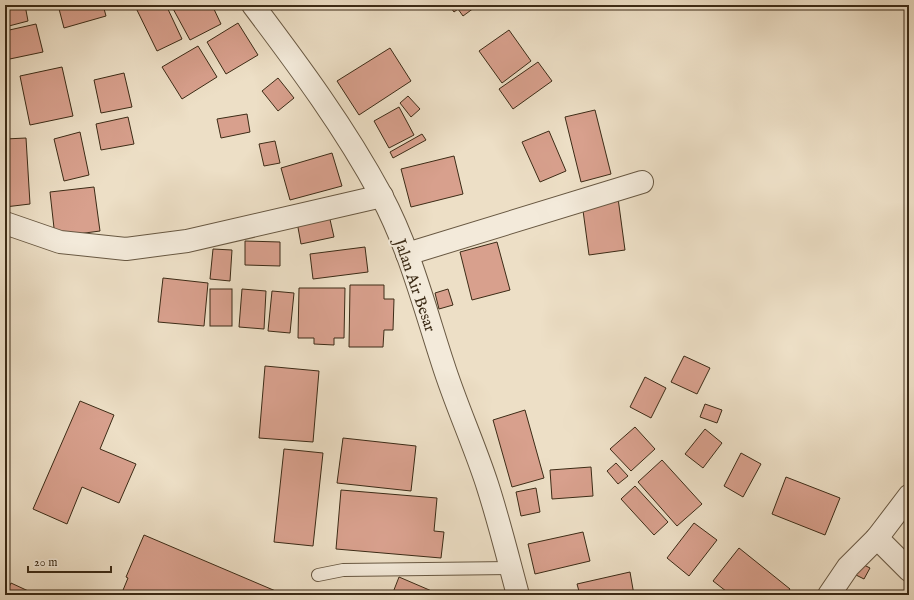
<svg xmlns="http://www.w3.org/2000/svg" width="914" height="600" font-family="'IM FELL English',serif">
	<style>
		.building { fill: #d8a08d; stroke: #3c2b16 }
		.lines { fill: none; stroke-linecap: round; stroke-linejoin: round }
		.service-casing { stroke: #685842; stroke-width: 14 }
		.minor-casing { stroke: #685842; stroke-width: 24 }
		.tertiary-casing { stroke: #685842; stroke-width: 24 }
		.service { stroke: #f3eada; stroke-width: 12 }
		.minor { stroke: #f3eada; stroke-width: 22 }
		.tertiary { stroke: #f3eada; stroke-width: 22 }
		.labels { text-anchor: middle; stroke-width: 4; stroke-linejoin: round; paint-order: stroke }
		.street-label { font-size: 16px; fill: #3c2b16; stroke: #f3eada }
	</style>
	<rect width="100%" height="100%" fill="#eddfc6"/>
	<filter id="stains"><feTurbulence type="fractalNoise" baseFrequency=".005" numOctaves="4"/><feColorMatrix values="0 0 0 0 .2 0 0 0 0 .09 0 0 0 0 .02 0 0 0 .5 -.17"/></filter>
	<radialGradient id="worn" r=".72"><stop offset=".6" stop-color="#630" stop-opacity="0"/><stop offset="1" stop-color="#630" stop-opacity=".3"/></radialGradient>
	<!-- building -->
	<g class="building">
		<polygon points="5,5 25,5 28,21 5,27"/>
		<polygon points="58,5 103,5 106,16 64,28"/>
		<polygon points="137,5 166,5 182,39 157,51 135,6"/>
		<polygon points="171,5 212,5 221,24 190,40"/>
		<polygon points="449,5 478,5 463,16 458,9 454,12"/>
		<polygon points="238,23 258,55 226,74 207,42"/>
		<polygon points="36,24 43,52 5,60 5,31"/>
		<polygon points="509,30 531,61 502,83 479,51"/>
		<polygon points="198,46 217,77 182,99 162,67"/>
		<polygon points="390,48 411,81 359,115 337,81"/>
		<polygon points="538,62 552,81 513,109 499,89"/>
		<polygon points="62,67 73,116 30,125 20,76"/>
		<polygon points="124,73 132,107 101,113 94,80"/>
		<polygon points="278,78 294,98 278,111 262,91"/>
		<polygon points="408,96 420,109 411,117 400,103"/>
		<polygon points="399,107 414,135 389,148 374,121"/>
		<polygon points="595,110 611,174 581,182 565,117"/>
		<polygon points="247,114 250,132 221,138 217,119"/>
		<polygon points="128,117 134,144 101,150 96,124"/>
		<polygon points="549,131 566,171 540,182 522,142"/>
		<polygon points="80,132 89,175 64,181 54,139"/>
		<polygon points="422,134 426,140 393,158 390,152"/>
		<polygon points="26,138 30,204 5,207 5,139"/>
		<polygon points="275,141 280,163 264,166 259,144"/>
		<polygon points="332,153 342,186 290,200 281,168"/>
		<polygon points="454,156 463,194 411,207 401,169"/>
		<polygon points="94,187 100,231 55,237 50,192"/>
		<polygon points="618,198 625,250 589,255 582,203"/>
		<polygon points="329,215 334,237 301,244 297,222"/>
		<polygon points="245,241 280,242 280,266 245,265"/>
		<polygon points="497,242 510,290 472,300 460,252"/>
		<polygon points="365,247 368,272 313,279 310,254"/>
		<polygon points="213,249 232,250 230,281 210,279"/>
		<polygon points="163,278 208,283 204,326 158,322"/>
		<polygon points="350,285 384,285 384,299 394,299 393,330 384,330 383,347 349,347"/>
		<polygon points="299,288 345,288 344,338 334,338 334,345 314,344 314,338 298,338"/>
		<rect x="210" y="289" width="22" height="37"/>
		<polygon points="242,289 266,291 264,329 239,327"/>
		<polygon points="448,289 453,305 439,309 435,293"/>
		<polygon points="272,291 294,293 290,333 268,331"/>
		<polygon points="684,356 710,368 697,394 671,382"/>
		<polygon points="265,366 319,371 313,442 259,438"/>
		<polygon points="645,377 666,388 651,418 630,407"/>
		<polygon points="80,401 114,415 100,449 136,464 119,503 82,487 67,524 33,509"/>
		<polygon points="705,404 722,410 717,423 700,417"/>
		<polygon points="525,410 544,478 512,487 493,420"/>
		<polygon points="635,427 655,449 631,471 610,449"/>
		<polygon points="705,429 722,443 703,468 685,454"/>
		<polygon points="343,438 416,446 411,491 337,483"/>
		<polygon points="284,449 323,453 313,546 274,542"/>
		<polygon points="741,453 761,464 743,497 724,486"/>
		<polygon points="662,460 702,504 677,526 638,482"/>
		<polygon points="616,463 628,476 618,484 607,471"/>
		<polygon points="591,467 593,496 552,499 550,470"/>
		<polygon points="786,477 840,498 825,535 772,514"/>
		<polygon points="635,486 668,522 654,535 621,499"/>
		<polygon points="536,488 540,512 521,516 516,492"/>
		<polygon points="341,490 437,498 434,531 444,532 441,558 336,549"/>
		<polygon points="694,523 717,540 689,576 667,558"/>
		<polygon points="583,532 590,561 535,574 528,544"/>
		<polygon points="144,535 285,595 170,595 167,593 166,595 121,595 128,578 126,577"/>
		<polygon points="739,548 790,589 786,595 731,595 713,581"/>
		<polygon points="858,562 870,568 864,579 852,573"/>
		<polygon points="630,572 634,595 580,595 577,584"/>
		<polygon points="399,577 434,592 433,595 392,595"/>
		<polygon points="11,583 37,595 5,595"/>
	</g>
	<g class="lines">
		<!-- service casing -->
		<g class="service-casing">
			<polyline id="service" points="318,575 343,570 511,568"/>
		</g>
		<!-- minor casing -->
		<g class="minor-casing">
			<g id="minor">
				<polyline points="5,223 60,242 126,249 187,241 382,196"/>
				<polyline points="407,254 642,182"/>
				<polyline points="877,538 909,570"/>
				<polyline points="829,595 848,567 877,538 909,496"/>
			</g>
		</g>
		<!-- tertiary casing -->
		<g class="tertiary-casing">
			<path id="tertiary" d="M253 5C299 66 345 128 381 195 409 247 425 309 443 364 456 405 474 444 487 484 499 521 508 558 518 595"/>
		</g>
		<!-- service -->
		<use href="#service" class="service"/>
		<!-- minor -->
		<use href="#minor" class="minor"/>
		<!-- tertiary -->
		<use href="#tertiary" class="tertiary"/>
	</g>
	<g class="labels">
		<!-- street labels -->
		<g class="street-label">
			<text transform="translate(416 285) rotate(71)" y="6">Jalan Air Besar</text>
		</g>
	</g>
	<!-- margin -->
	<rect width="914" height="600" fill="none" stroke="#eddfc6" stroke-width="20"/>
	<rect x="6" y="6" width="902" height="588" fill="none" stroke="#3c2b16" stroke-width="2"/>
	<rect x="10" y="10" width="894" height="580" fill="none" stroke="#3c2b16"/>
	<!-- scale -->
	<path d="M28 566v6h83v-6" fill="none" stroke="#3c2b16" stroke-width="2"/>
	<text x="34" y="566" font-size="12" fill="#3c2b16" stroke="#f3eada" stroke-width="3" paint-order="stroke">20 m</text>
	<rect width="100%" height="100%" filter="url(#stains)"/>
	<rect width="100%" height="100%" fill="url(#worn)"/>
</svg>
